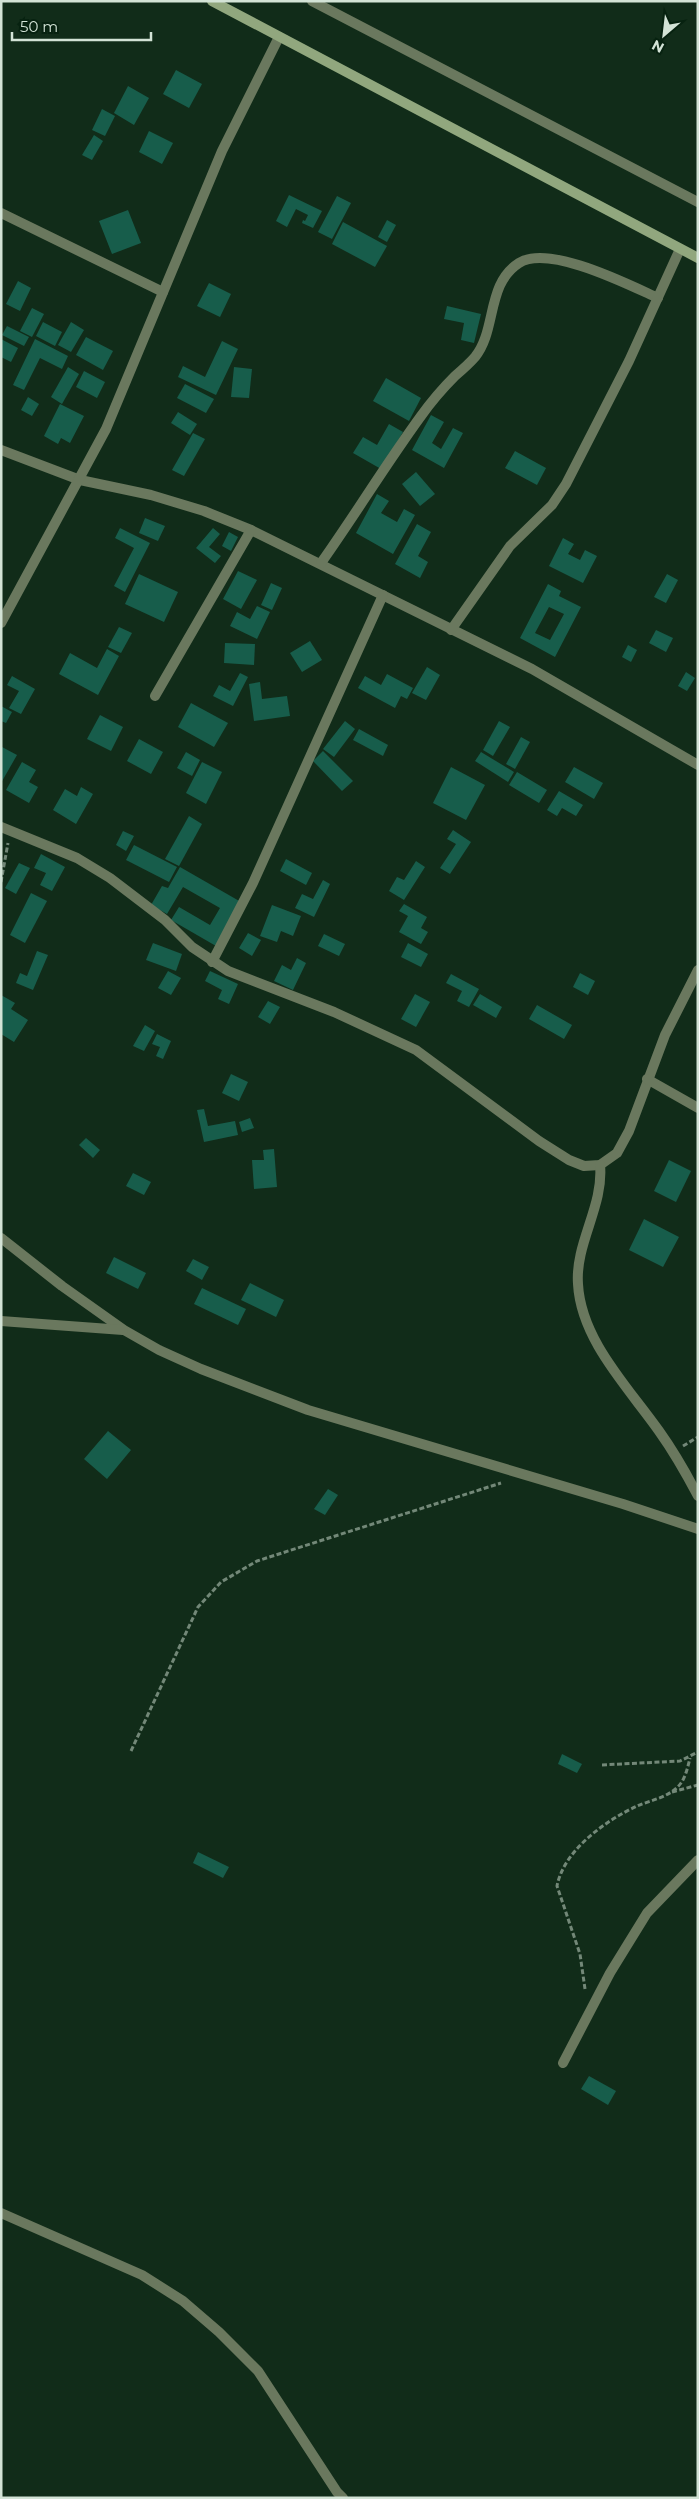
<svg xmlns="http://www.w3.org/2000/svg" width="699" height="2499" font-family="Montserrat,sans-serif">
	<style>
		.building { fill: #175d4b; fill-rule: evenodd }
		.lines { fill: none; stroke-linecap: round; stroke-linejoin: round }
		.path { stroke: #738878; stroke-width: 3; stroke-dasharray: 5 2.5; stroke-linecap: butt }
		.street { stroke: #6a785e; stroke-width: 10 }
		.secondary { stroke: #91a77e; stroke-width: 10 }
	</style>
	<rect width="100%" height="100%" fill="#112c19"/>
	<!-- building -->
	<g class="building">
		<polygon points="176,70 202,84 189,108 163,94"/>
		<polygon points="128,86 149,98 134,125 114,113"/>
		<polygon points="102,109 115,116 105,136 92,130"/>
		<polygon points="149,131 173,143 162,164 139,152"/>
		<polygon points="94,135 103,141 92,160 82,155"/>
		<polygon points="289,195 322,211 313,228 302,223 303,220 305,221 308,215 296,209 287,227 276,221"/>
		<polygon points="337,196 351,203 332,239 318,232"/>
		<polygon points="128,210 141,243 112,254 99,221"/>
		<polygon points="387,220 396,225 387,242 378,237"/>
		<polygon points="343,222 387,246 375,267 332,244"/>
		<polygon points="18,281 31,288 20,311 6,304"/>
		<polygon points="209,283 231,294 220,317 197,306"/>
		<polygon points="447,306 481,314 474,343 461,340 464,323 444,319"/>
		<polygon points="32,308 44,314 32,337 20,331"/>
		<polygon points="43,322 62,332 55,346 36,336"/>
		<polygon points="71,322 84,330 71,352 58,345"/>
		<polygon points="7,326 29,337 24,346 2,335"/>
		<polygon points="86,337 113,351 103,370 76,355"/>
		<polygon points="1,339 18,348 11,362 1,357"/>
		<polygon points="35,339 68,356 62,369 40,358 24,390 13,385"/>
		<polygon points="222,341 238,349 216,395 178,377 183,366 205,377"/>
		<polygon points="68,367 79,374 62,404 51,397"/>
		<polygon points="234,367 252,369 249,398 231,397"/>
		<polygon points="84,371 105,382 97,398 76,387"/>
		<polygon points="386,378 421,398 409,421 373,401"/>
		<polygon points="185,384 214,399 206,413 177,398"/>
		<polygon points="28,397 39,404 32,416 21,410"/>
		<polygon points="60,404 84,416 70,443 61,438 58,444 44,436"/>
		<polygon points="178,412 197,424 190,435 171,423"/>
		<polygon points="431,415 444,422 432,443 441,449 453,428 463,433 444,468 412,450"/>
		<polygon points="389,424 403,432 381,469 353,453 363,437 377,445"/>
		<polygon points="193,433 205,439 184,476 172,470"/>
		<polygon points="515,451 546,468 537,485 505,468"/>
		<polygon points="416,472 435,494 420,506 402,484"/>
		<polygon points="377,494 389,501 381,513 397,522 404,509 415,515 393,554 356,533"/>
		<polygon points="145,518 165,526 158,541 139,533"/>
		<polygon points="417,524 431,532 418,556 428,562 420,578 395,564"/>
		<polygon points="120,528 150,543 125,592 114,586 134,548 115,538"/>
		<polygon points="213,528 220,534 209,547 221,556 215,563 196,548"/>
		<polygon points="229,532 238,537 231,551 222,546"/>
		<polygon points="563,538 574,544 568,554 580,560 585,550 597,556 583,583 549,566"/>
		<polygon points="238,571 257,580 241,609 223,599"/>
		<polygon points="139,574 178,592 164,622 125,604"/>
		<polygon points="667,574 678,580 666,603 654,597"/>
		<polygon points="271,583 282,588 272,610 261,605"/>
		<path d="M548 584 561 591 559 596 581 607 555 657 520 638ZM549 607 564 614 550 640 535 633Z"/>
		<polygon points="257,606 270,612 257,639 230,626 237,612 250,619"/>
		<polygon points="119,627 132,633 121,653 108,647"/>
		<polygon points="656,630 673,638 666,652 649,643"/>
		<polygon points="310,641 322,660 302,672 290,653"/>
		<polygon points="225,643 255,644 254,665 224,663"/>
		<polygon points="628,645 637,650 631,662 622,657"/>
		<polygon points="107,649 119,656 98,695 59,674 70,653 97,668"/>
		<polygon points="427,667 440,675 426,700 412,693"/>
		<polygon points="686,672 695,678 687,691 678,686"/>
		<polygon points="240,673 248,677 233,706 213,696 219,685 230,691"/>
		<polygon points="387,674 413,688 407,699 401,696 395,708 358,688 365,676 381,685"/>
		<polygon points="12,676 35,689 21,714 9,708 19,691 7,685"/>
		<polygon points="260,682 262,699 287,696 290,716 254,721 249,684"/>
		<polygon points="191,703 228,723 214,747 178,727"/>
		<polygon points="1,706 12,712 6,723 1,721"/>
		<polygon points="100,715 123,727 111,751 87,739"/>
		<polygon points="345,721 355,729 334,757 323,749"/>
		<polygon points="499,721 510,727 493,756 483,750"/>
		<polygon points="359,729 388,745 383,756 353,740"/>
		<polygon points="521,737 530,742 515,769 506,764"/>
		<polygon points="139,739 163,752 151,774 127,761"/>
		<polygon points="2,747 17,755 1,783 1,748"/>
		<polygon points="323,751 353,781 342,791 313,761"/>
		<polygon points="186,752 200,760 192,776 177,768"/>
		<polygon points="481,752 514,772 508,782 475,761"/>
		<polygon points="22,762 36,770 29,782 38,787 29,803 6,790"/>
		<polygon points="202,762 222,772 206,804 186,793"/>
		<polygon points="451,767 485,785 466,820 433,803"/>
		<polygon points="574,767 603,783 594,799 565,782"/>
		<polygon points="517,772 547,790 539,803 509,785"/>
		<polygon points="81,787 93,794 76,824 53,810 65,789 77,796"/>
		<polygon points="559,791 583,805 576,816 562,808 557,816 547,810"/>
		<polygon points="189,816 202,824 179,866 165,859"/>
		<polygon points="453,830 471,842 450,874 440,868 456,844 447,839"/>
		<polygon points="123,831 134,836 126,851 116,845"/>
		<polygon points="134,845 177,867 169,882 126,860"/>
		<polygon points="41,854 65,867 52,891 40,885 46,873 34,868"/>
		<polygon points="286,859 312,873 306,885 280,871"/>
		<polygon points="416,861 425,867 404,900 389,891 397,877 404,880"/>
		<polygon points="19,863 30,868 16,894 5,888"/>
		<polygon points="180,867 241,902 216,946 171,920 179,907 210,925 220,908 183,887 167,914 151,905 162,886 168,888"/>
		<polygon points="323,880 330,884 314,917 295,908 302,894 313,899"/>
		<polygon points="31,893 47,901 25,943 10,935"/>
		<polygon points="404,904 427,917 421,928 428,932 421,944 399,932 408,916 399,911"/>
		<polygon points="272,905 301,916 293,936 281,931 277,942 260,936"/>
		<polygon points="248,933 261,940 252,956 239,948"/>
		<polygon points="324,934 345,944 339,956 318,946"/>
		<polygon points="153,943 182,954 176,971 146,960"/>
		<polygon points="408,943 428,954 421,967 401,957"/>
		<polygon points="37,951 48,955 33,990 16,983 20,973 27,976"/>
		<polygon points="297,958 306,963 293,990 274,981 282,965 291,970"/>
		<polygon points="168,971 181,978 171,995 158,988"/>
		<polygon points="210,971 238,984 229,1004 218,999 222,990 205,981"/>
		<polygon points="580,973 595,981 588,995 573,987"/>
		<polygon points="451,974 479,989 469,1007 457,1001 462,991 446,983"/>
		<polygon points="415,994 430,1002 416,1027 401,1019"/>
		<polygon points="480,994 502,1007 496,1018 473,1005"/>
		<polygon points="1,995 15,1003 11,1009 28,1020 14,1042 1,1034"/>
		<polygon points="268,1001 280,1007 270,1024 258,1017"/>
		<polygon points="537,1005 572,1025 564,1039 529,1019"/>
		<polygon points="145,1025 155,1031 144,1051 133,1046"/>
		<polygon points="157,1034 171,1041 163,1059 156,1056 160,1047 152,1044"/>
		<polygon points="231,1074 248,1082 239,1101 222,1093"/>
		<polygon points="204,1109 208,1126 235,1121 238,1135 204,1142 197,1110"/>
		<polygon points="250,1118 254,1128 242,1132 239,1122"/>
		<polygon points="86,1138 100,1150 93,1158 79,1145"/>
		<polygon points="274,1149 277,1187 254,1189 252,1160 264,1160 263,1150"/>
		<polygon points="669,1160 691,1171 676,1202 654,1191"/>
		<polygon points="133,1173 151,1182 144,1195 126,1186"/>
		<polygon points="644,1219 679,1237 663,1267 629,1250"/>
		<polygon points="114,1257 146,1273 138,1289 106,1273"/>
		<polygon points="193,1259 209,1267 202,1280 186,1271"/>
		<polygon points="250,1283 284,1300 276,1317 241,1300"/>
		<polygon points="202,1288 246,1309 238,1325 194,1304"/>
		<polygon points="108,1431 131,1450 107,1479 84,1459"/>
		<polygon points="328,1489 338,1495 325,1515 314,1509"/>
		<polygon points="562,1754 582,1764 577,1773 558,1764"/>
		<polygon points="198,1852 229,1867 223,1878 193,1863"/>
		<polygon points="589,2076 616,2091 608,2105 581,2089"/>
	</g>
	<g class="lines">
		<!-- path -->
		<g class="path">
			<polyline points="1,882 8,843"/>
			<polyline points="683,1446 698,1437"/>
			<polyline points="131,1751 198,1607 221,1582 257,1561 501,1483"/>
			<polyline points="602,1765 680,1761 698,1752"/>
			<polyline points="672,1792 698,1785"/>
			<path d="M585 1989 580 1954 557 1886C564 1850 605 1821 637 1806 651 1800 671 1797 681 1783 686 1776 688 1766 690 1758"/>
		</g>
		<!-- street -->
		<g class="street">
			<polyline points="312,1 698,202"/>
			<polyline points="1,213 163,292"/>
			<polyline points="1,450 80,480 151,495 204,511 251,530 532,669 698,765"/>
			<path d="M321 563C355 515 386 464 421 416 431 402 443 388 455 376 462 370 469 364 475 357 497 330 486 284 519 263 549 244 629 285 658 298"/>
			<polyline points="1,623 106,429 222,151 279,37"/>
			<polyline points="451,630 510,546 552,505 566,484 629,361 680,249"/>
			<polyline points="155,696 251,530"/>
			<polyline points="1,827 77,858 110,878 165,920 192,947 228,971 334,1012 416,1050 539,1141 569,1160 584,1166 600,1165 617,1153 629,1131 665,1035 698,970"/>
			<polyline points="212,962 253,883 383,595"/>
			<polyline points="647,1079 698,1108"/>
			<path d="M600 1165C604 1206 575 1243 578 1284 581 1340 628 1387 659 1431 674 1452 686 1473 698 1496"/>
			<polyline points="1,1238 62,1286 124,1330 159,1350 201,1369 308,1410 623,1504 698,1529"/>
			<polyline points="1,1321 123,1330"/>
			<polyline points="563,2063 610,1973 647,1913 698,1860"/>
			<polyline points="1,2213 142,2275 183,2301 219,2332 258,2371 337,2492 343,2498"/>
		</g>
		<!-- secondary -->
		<polyline class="secondary" points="212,1 698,258"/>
	</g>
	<!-- border -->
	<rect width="699" height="2499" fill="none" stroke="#d3e3d6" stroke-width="5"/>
	<!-- north arrow -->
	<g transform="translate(664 35) rotate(208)" stroke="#072210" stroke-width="4" paint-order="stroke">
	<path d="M0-4L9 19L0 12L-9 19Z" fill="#d3e3d6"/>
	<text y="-8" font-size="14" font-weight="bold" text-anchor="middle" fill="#d3e3d6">N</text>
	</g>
	<!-- scale -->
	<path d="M12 32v8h139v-8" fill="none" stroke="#d3e3d6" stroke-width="2.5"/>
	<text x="20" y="32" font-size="15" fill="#d3e3d6" stroke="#072210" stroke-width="4" paint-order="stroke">50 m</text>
</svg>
